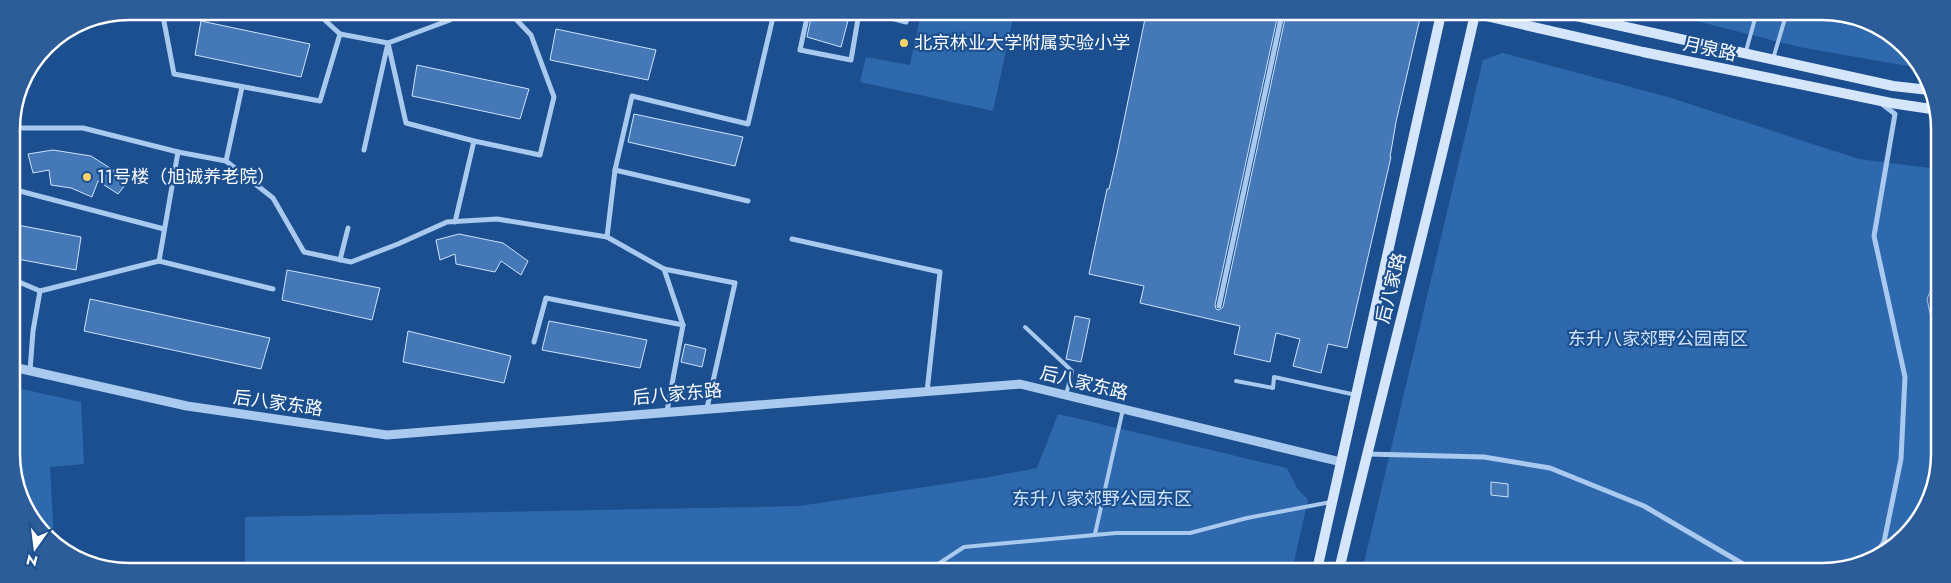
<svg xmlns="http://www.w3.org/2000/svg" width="1951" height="583" font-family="Jost,'Noto Sans SC',sans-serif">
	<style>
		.green { fill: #2e69ad }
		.water { fill: #3c6290; stroke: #9cc4f0 }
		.building { fill: #4478b7; stroke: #cfe3fa }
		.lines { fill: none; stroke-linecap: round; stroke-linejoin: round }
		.service { stroke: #a9c9ee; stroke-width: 4 }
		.minor { stroke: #a9c9ee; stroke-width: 5 }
		.tertiary { stroke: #a9c9ee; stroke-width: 9 }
		.secondary { stroke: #d6e6fa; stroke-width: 10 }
		.poi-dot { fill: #ffd166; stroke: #1b4f8f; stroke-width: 2 }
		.labels { text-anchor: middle; stroke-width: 4.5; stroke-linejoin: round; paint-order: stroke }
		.poi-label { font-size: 18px; fill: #fff; stroke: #1b4f8f; text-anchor: start }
		.street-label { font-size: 18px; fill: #fff; stroke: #1b4f8f }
		.park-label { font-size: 18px; fill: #cfe3fa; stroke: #1b4f8f }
		.rim { fill: none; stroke: #fff; stroke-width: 2.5 }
	</style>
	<rect width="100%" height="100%" fill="#1b4f8f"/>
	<!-- green -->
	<g class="green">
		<polygon points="921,13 1014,13 993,111 860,82 866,57 910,65"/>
		<polygon points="1673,15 1852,15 1910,51 1919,68 1799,47"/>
		<polygon points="1503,53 1668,97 1859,159 1937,169 1936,484 1894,547 1830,572 1362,571 1483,60"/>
		<polygon points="13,387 81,402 84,464 50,467 54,540 41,532 13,477"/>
		<polygon points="1058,414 1287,468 1297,488 1308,500 1292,570 245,568 245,517 799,506 984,478 1037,468"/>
	</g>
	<!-- water -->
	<polygon class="water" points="1937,276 1937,332 1933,328 1927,299"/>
	<!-- building -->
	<g class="building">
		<polygon points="812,13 850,13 841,47 807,37"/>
		<polygon points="1146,14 1278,14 1215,305 1216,309 1219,310 1223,307 1286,14 1421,14 1396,122 1390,157 1391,157 1347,348 1328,344 1321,373 1293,366 1300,339 1276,333 1270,362 1234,354 1240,326 1140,303 1144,286 1089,274 1107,189 1109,189 1117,154"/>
		<polygon points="201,21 310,44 301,77 195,55"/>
		<polygon points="556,29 656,50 648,80 550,60"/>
		<polygon points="417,65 529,89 520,119 412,96"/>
		<polygon points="634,114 743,137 735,166 628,142"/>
		<polygon points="53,150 91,156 129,180 118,194 98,181 92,197 71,188 51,185 49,170 33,173 28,154"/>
		<polygon points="12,224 81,237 76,270 12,258"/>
		<polygon points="459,234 503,243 528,261 521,275 501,261 495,272 456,264 455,254 440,260 436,240"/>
		<polygon points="287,270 380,288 372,320 282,300"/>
		<polygon points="90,299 270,338 261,369 84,331"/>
		<polygon points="1075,316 1090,319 1081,362 1066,359"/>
		<polygon points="549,321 647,340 640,368 542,350"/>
		<polygon points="408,331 511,356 504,383 403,362"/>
		<polygon points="685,344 706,349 702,367 681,362"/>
		<polygon points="1491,482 1508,484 1508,497 1491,495"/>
	</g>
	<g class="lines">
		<!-- service -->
		<g class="service">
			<polyline points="1746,51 1756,15"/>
			<polyline points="1773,59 1786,15"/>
			<polyline points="1025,327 1072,371 1066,395"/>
			<polyline points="1236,381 1273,388 1274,377 1356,395"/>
			<polyline points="1095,534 1123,409"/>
			<polyline points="929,570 964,547 1116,533 1190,533 1247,518 1331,502"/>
		</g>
		<!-- minor -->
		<g class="minor">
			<polyline points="162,11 174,74 320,101 340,34 388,43 364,150"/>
			<polyline points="316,12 340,34"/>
			<polyline points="453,12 450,20 388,43 406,123 474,141 540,155 554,97 531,35 509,12"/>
			<polyline points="808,13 800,50 851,60 859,13"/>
			<polyline points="872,13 906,22 908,13"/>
			<polyline points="12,128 83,128 178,152 226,161 273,198 304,252 351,262 398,244 447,222 497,219 607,237"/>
			<polyline points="178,152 159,261 273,289"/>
			<polyline points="226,161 242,87"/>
			<polyline points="615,170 748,201"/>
			<polyline points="12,189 164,229"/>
			<polyline points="455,222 474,141"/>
			<polyline points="792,239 940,272 927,392"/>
			<polyline points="340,260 348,228"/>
			<polyline points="664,269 735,283 707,408"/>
			<polyline points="12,279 40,291"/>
			<polyline points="1219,306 1282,14"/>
			<polyline points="683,325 664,269 607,237 615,170 632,96 748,124 774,13"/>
			<polyline points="534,342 546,298 683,325 667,411"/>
			<polyline points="30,371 33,331 40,291 159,261"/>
			<polyline points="1367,454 1484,457 1550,468 1644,506 1755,571"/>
			<polyline points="1876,554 1884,542 1901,459 1905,377 1874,236 1895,114 1882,104"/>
		</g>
		<!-- tertiary -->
		<polyline class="tertiary" points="13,367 187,406 387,435 1020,384 1341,462"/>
		<!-- secondary -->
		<g class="secondary">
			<polyline points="1477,14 1643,52 1891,103 1938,110"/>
			<polyline points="1572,15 1893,86 1929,90"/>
			<polyline points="1317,570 1441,14"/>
			<path d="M1339 570C1383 385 1433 200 1475 14"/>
		</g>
	</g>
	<!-- markers -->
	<g class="poi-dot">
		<circle cx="904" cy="43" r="5"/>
		<circle cx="87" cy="177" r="5"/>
	</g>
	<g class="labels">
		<!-- poi labels -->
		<g class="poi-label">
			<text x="914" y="49">北京林业大学附属实验小学</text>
			<text x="97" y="183">11号楼（旭诚养老院）</text>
		</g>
		<!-- street labels -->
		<g class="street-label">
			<text transform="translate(1710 49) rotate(12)" y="6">月泉路</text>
			<text transform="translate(1391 288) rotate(-76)" y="6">后八家路</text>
			<text transform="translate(1084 383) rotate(14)" y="6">后八家东路</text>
			<text transform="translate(677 394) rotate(-5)" y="6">后八家东路</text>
			<text transform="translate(278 403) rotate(8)" y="6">后八家东路</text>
		</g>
		<!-- park labels -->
		<g class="park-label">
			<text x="1658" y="345">东升八家郊野公园南区</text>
			<text x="1102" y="505">东升八家郊野公园东区</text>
		</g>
	</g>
	<!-- crop -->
	<path d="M0 0H1951V583H0ZM129 20H1822A109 109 0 0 1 1931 129V454A109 109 0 0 1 1822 563H129A109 109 0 0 1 20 454V129A109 109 0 0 1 129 20Z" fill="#2d5d98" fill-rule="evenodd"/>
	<path class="rim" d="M129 20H1822A109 109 0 0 1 1931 129V454A109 109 0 0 1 1822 563H129A109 109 0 0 1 20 454V129A109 109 0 0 1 129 20Z"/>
	<!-- north arrow -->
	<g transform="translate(35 548) rotate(194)" stroke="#1b4f8f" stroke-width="4" paint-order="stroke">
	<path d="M0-4L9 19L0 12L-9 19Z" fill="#ffffff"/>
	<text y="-8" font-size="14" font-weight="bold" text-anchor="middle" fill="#ffffff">N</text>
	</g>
</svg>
